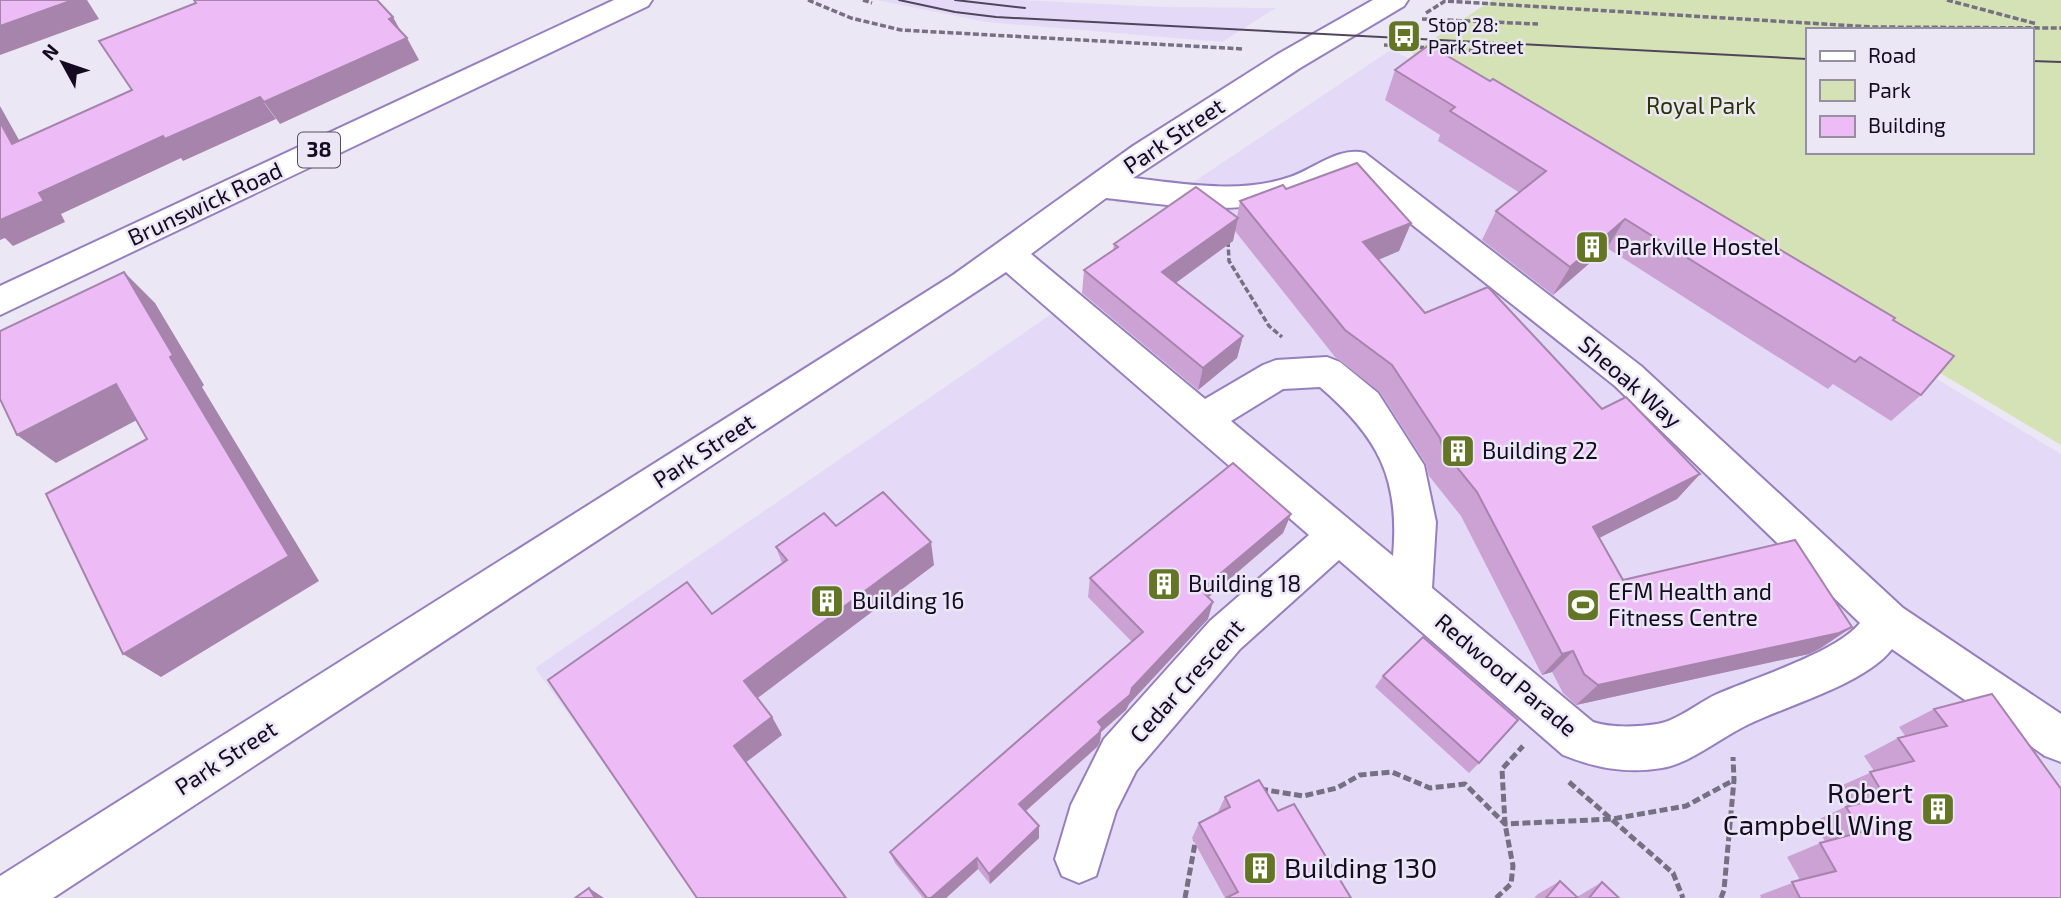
<svg xmlns="http://www.w3.org/2000/svg" width="2061" height="898" font-family="'Exo 2',sans-serif">
	<style>
		.built { fill: #e4daf7 }
		.green { fill: #d5e2b6; fill-rule: evenodd }
		.lines { fill: none; stroke-linecap: round; stroke-linejoin: round }
		.minor-casing { stroke: #967fbe; stroke-width: 4 }
		.major-casing { stroke: #967fbe; stroke-width: 4 }
		.path-far1 { stroke: #777082; stroke-width: 3.5; stroke-dasharray: 6 2.5; stroke-linecap: butt }
		.path { stroke: #777082; stroke-width: 5; stroke-dasharray: 8 3.5; stroke-linecap: butt }
		.minor { fill: #fff; fill-rule: evenodd }
		.major { fill: #fff; fill-rule: evenodd }
		.tram { stroke: #4f465b; stroke-width: 2 }
		.wall { fill: #cca2d4 }
		.shaded-wall { fill: #a684ac }
		.building { fill: #edbcf6; stroke: #a684ac; stroke-width: 2 }
		.labels { text-anchor: middle; stroke-width: 5; stroke-linejoin: round; paint-order: stroke }
		.far-poi-label { font-size: 19px; fill: #140a21; stroke: #ece7f5; text-anchor: start }
		.shield { fill: #ece7f5; stroke: #554c61; stroke-width: 2 }
		.shield-label { font-size: 21px; font-weight: bold; fill: #140a21 }
		.park-label { font-size: 23px; fill: #2a3500; stroke: #ece7f5 }
		.street-label { font-size: 23px; fill: #140a21; stroke: #ece7f5 }
		.poi-label { font-size: 23px; fill: #140a21; stroke: #ece7f5; text-anchor: start }
		.near-poi-label { font-size: 28px; fill: #140a21; stroke: #ece7f5; text-anchor: end }
	</style>
	<rect width="100%" height="100%" fill="#ece7f5"/>
	<!-- built -->
	<g class="built">
		<polygon points="876,0 1018,0 1168,7 1276,8 1222,42 986,22"/>
		<polygon points="1392,49 2061,454 2061,898 701,898 535,668 1142,252 1189,185"/>
	</g>
	<!-- green -->
	<path class="green" d="M1492 0H2061V445L1608 175 1412 53ZM1807 30H2031V152H1807Z"/>
	<g class="lines">
		<!-- minor casing -->
		<g class="minor-casing">
			<path id="minor" d="M1373 0H1408L1404 6 1300 68 1133 178C1184 184 1241 194 1290 177 1314 169 1339 146 1365 153L1641 366 1903 608 2061 714V762L2045 756 1892 649C1865 684 1788 705 1747 725 1722 737 1689 764 1662 768 1626 774 1596 768 1563 755L1339 560 1240 649 1136 771 1116 811 1096 876 1079 883 1062 876 1055 859 1071 805 1104 739 1210 621 1309 535 1006 272 53 898H0V876L953 275 1133 146 1278 54ZM1351 176 1615 386 1860 623C1836 653 1753 678 1715 695 1698 703 1677 721 1657 724 1639 727 1610 728 1593 722L1432 588 1436 522 1424 465 1378 393 1340 362 1327 357 1276 360 1263 365 1205 399 1031 254 1106 198C1200 209 1262 220 1351 176ZM1320 387C1378 437 1400 478 1393 556L1231 421 1283 389Z"/>
		</g>
		<!-- major casing -->
		<g class="major-casing">
			<polygon id="major" points="614,0 652,0 648,6 0,315 0,286"/>
		</g>
		<!-- path-far1 -->
		<g class="path-far1">
			<polyline points="808,0 851,18 901,30 1244,49"/>
			<polyline points="863,0 872,3"/>
			<polyline points="1947,0 2037,24"/>
			<polyline points="1426,13 1445,1 1873,27 2061,28"/>
			<polyline points="1422,19 1538,24"/>
			<polyline points="1384,45 1512,53"/>
			<polyline points="1228,241 1229,261 1269,326 1282,337"/>
		</g>
		<!-- path -->
		<g class="path">
			<polyline points="1569,782 1673,873 1683,898"/>
			<polyline points="1260,789 1303,796 1337,788 1360,775 1392,772 1430,788 1465,784 1505,824 1612,819 1686,806 1734,780"/>
			<polyline points="1185,898 1196,838"/>
			<polyline points="1496,898 1511,884 1513,866 1505,824 1502,769 1523,746"/>
			<polyline points="1721,898 1724,890 1734,780 1733,757"/>
		</g>
		<!-- minor -->
		<use href="#minor" class="minor"/>
		<!-- major -->
		<use href="#major" class="major"/>
		<!-- tram -->
		<g class="tram">
			<polyline points="899,0 955,12 996,17 1807,59"/>
			<polyline points="955,0 1025,8"/>
			<polyline points="2031,61 2061,62"/>
		</g>
	</g>
	<!-- wall -->
	<g class="wall">
		<polygon points="1395,70 1893,320 1921,395 1891,421 1833,384 1828,389 1607,248 1553,295 1482,240 1496,211 1520,193 1438,141 1440,135 1385,100"/>
		<polygon points="1286,189 1411,223 1399,251 1378,260 1425,313 1602,409 1700,474 1677,499 1599,538 1623,580 1821,648 1809,654 1576,705 1563,693 1552,672 1542,675 1461,516 1429,476 1426,464 1380,392 1335,357 1235,231 1233,241 1176,283 1243,336 1237,358 1198,390 1082,293 1084,270 1113,250 1114,244 1237,217 1240,201"/>
		<polygon points="1291,514 1283,533 1208,597 1208,619 1129,704 1126,710 1101,732 1100,742 1097,747 1026,811 1039,826 1039,838 990,884 978,869 946,898 923,898 895,863 890,852 1132,642 1088,597 1090,578"/>
		<polygon points="836,526 934,565 757,698 772,717 782,735 746,762 697,898 712,614 782,563 776,547"/>
		<polygon points="1383,676 1479,763 1469,773 1375,687"/>
		<polygon points="1934,709 2060,790 2061,898 1761,898 1760,895 1800,880 1787,857 1825,841 1813,822 1847,806 1836,788 1874,771 1864,756 1898,738 1906,737 1899,727"/>
		<polygon points="1225,797 1278,811 1351,898 1225,898 1192,838 1199,823 1217,814"/>
		<polygon points="1560,881 1577,897 1602,882 1619,898 1534,898 1538,894"/>
	</g>
	<!-- shaded-wall -->
	<g class="shaded-wall">
		<polygon points="73,0 87,0 99,19 0,55 0,26"/>
		<polygon points="393,17 405,39 407,38 419,60 280,124 264,102"/>
		<polygon points="260,97 276,119 183,161 181,158 61,214 65,222 13,246 5,238 0,240 0,220 39,193 163,136"/>
		<polygon points="0,106 33,165 12,144 0,122"/>
		<polygon points="1238,218 1233,241 1159,295 1162,272"/>
		<polygon points="1625,219 1607,248 1553,295 1570,267"/>
		<polygon points="1411,223 1399,251 1352,271 1363,242"/>
		<polygon points="124,272 155,303 204,385 202,387 319,581 161,677 123,654 170,357"/>
		<polygon points="1243,336 1237,358 1198,390 1203,368"/>
		<polygon points="116,384 150,413 56,463 17,435"/>
		<polygon points="1700,474 1677,499 1573,551 1593,527"/>
		<polygon points="1291,514 1283,533 1196,608 1201,590"/>
		<polygon points="931,542 934,565 755,700 744,681"/>
		<polygon points="1213,602 1208,619 1129,704 1126,710 1101,732 1100,742 1097,747 1020,816 1019,804 1132,688"/>
		<polygon points="1852,627 1821,648 1809,654 1576,705 1598,685"/>
		<polygon points="1573,651 1552,672 1542,675 1562,654"/>
		<polygon points="772,717 782,735 745,763 734,746"/>
		<polygon points="1039,826 1039,838 990,884 989,874"/>
		<polygon points="977,858 978,869 946,898 931,898"/>
		<polygon points="589,888 604,898 595,898"/>
	</g>
	<!-- building -->
	<g class="building">
		<polygon points="0,0 73,0 0,26"/>
		<polygon points="194,0 377,0 393,17 389,19 407,38 264,102 260,97 165,139 163,136 39,193 44,201 0,220 0,122 12,144 132,90 99,41 196,3"/>
		<polygon points="1429,45 1490,81 1493,79 1895,318 1893,320 1954,356 1921,395 1860,357 1855,362 1625,219 1570,267 1496,211 1546,171 1450,111 1455,107 1395,70"/>
		<polygon points="1357,163 1411,223 1363,242 1425,313 1488,287 1602,409 1626,397 1700,474 1593,527 1623,580 1795,540 1852,627 1839,633 1598,685 1584,674 1573,651 1562,654 1477,492 1443,450 1440,438 1392,365 1345,330 1240,201 1283,185 1286,189"/>
		<polygon points="1196,187 1238,218 1162,272 1243,336 1203,368 1084,270 1118,247 1114,244"/>
		<polygon points="124,272 173,355 170,357 289,556 123,654 46,494 147,439 116,384 17,435 0,399 0,331"/>
		<polygon points="1233,463 1291,514 1201,590 1213,602 1132,688 1130,695 1098,722 1102,727 1099,733 1019,804 1039,826 989,874 977,858 931,898 927,898 890,852 1143,632 1090,578"/>
		<polygon points="883,492 931,542 744,681 772,717 734,746 846,898 697,898 548,680 687,582 712,614 787,560 776,547 824,513 836,526"/>
		<polygon points="1423,637 1518,720 1479,763 1383,676"/>
		<polygon points="1992,694 2061,789 2061,898 1800,898 1792,882 1836,871 1820,843 1862,832 1846,807 1885,797 1870,772 1914,761 1898,738 1947,726 1934,709"/>
		<polygon points="1259,780 1278,811 1294,804 1351,898 1226,898 1238,892 1199,823 1230,807 1225,797"/>
		<polygon points="1560,881 1578,898 1546,898"/>
		<polygon points="1602,882 1619,898 1589,898"/>
		<polygon points="589,888 595,898 575,898"/>
	</g>
	<!-- icons -->
	<defs>
		<g id="bus-square" transform="scale(1.75)"><rect x="-9" y="-9" width="18" height="18" rx="4" fill="#647625" stroke="#ece7f5"/><path d="M-5-6H5V4H4V6H2V4H-2V6H-4V4H-5ZM-3.5-4V0h7V-4ZM-3.5 1.2v1.5H-2V1.2ZM2 1.2v1.5H3.5V1.2Z" fill="#fff"/></g>
		<g id="building-square" transform="scale(1.75)"><rect x="-9" y="-9" width="18" height="18" rx="4" fill="#647625" stroke="#ece7f5"/><path d="M-4-6H4V6H1V3H-1V6H-4ZM-2.5-4.3h1.7v1.8h-1.7ZM.8-4.3h1.7v1.8H.8ZM-2.5-1h1.7V.8h-1.7ZM.8-1h1.7V.8H.8Z" fill="#fff"/></g>
		<g id="stadium-square" transform="scale(1.75)"><rect x="-9" y="-9" width="18" height="18" rx="4" fill="#647625" stroke="#ece7f5"/><path d="M0-5a6.5 5 0 1 0 0 10a6.5 5 0 1 0 0-10ZM-3.5-1.8h7v3.6h-7Z" fill="#fff"/></g>
	</defs>
	<g fill-rule="evenodd">
		<use href="#bus-square" x="1404" y="36"/>
		<use href="#building-square" x="1592" y="247"/>
		<use href="#building-square" x="1458" y="451"/>
		<use href="#building-square" x="1164" y="584"/>
		<use href="#building-square" x="827" y="601"/>
		<use href="#stadium-square" x="1583" y="605"/>
		<use href="#building-square" x="1938" y="809"/>
		<use href="#building-square" x="1260" y="868"/>
	</g>
	<g class="labels">
		<!-- far-poi labels -->
		<g class="far-poi-label">
			<text x="1428" y="32">Stop 28:<tspan x="1428" dy="22">Park Street</tspan></text>
		</g>
		<!-- shield labels -->
		<rect class="shield" x="298" y="132.5" width="42" height="35" rx="5"/>
		<g class="shield-label">
			<text x="319" y="157">38</text>
		</g>
		<!-- park labels -->
		<g class="park-label">
			<text x="1701" y="114">Royal Park</text>
		</g>
		<!-- street labels -->
		<g class="street-label">
			<text transform="translate(1174 136) rotate(-34)" y="8">Park Street</text>
			<text transform="translate(205 204) rotate(-25)" y="8">Brunswick Road</text>
			<text transform="translate(1630 382) rotate(41)" y="8">Sheoak Way</text>
			<text transform="translate(704 451) rotate(-33)" y="8">Park Street</text>
			<text transform="translate(1506 675) rotate(40)" y="8">Redwood Parade</text>
			<text transform="translate(1187 681) rotate(-48)" y="8">Cedar Crescent</text>
			<text transform="translate(226 758) rotate(-33)" y="8">Park Street</text>
		</g>
		<!-- poi labels -->
		<g class="poi-label">
			<text x="1616" y="255">Parkville Hostel</text>
			<text x="1482" y="459">Building 22</text>
			<text x="1188" y="592">Building 18</text>
			<text x="1608" y="600">EFM Health and<tspan x="1608" dy="26">Fitness Centre</tspan></text>
			<text x="852" y="609">Building 16</text>
		</g>
		<!-- near-poi labels -->
		<g class="near-poi-label">
			<text x="1913" y="803">Robert<tspan x="1913" dy="32">Campbell Wing</tspan></text>
			<text x="1284" y="878" text-anchor="start">Building 130</text>
		</g>
	</g>
	<!-- legend -->
	<rect x="1806" y="28" width="228" height="126" fill="#ece7f5" stroke="#968fa0" stroke-width="2"/>
	<rect x="1820" y="51" width="35" height="10" fill="#ffffff" stroke="#968fa0" stroke-width="2"/>
	<text x="1868" y="63" font-size="21" fill="#140a21">Road</text>
	<rect x="1820" y="80" width="35" height="21" fill="#d5e2b6" stroke="#968fa0" stroke-width="2"/>
	<text x="1868" y="98" font-size="21" fill="#140a21">Park</text>
	<rect x="1820" y="116" width="35" height="21" fill="#edbcf6" stroke="#968fa0" stroke-width="2"/>
	<text x="1868" y="133" font-size="21" fill="#140a21">Building</text>
	<!-- north arrow -->
	<g transform="translate(63 63) rotate(310)" stroke="#ece7f5" stroke-width="5" paint-order="stroke">
	<path d="M0-5L12 26L0 18L-12 26Z" fill="#140a21"/>
	<text y="-10" font-size="19" font-weight="bold" text-anchor="middle" fill="#140a21">N</text>
	</g>
</svg>
